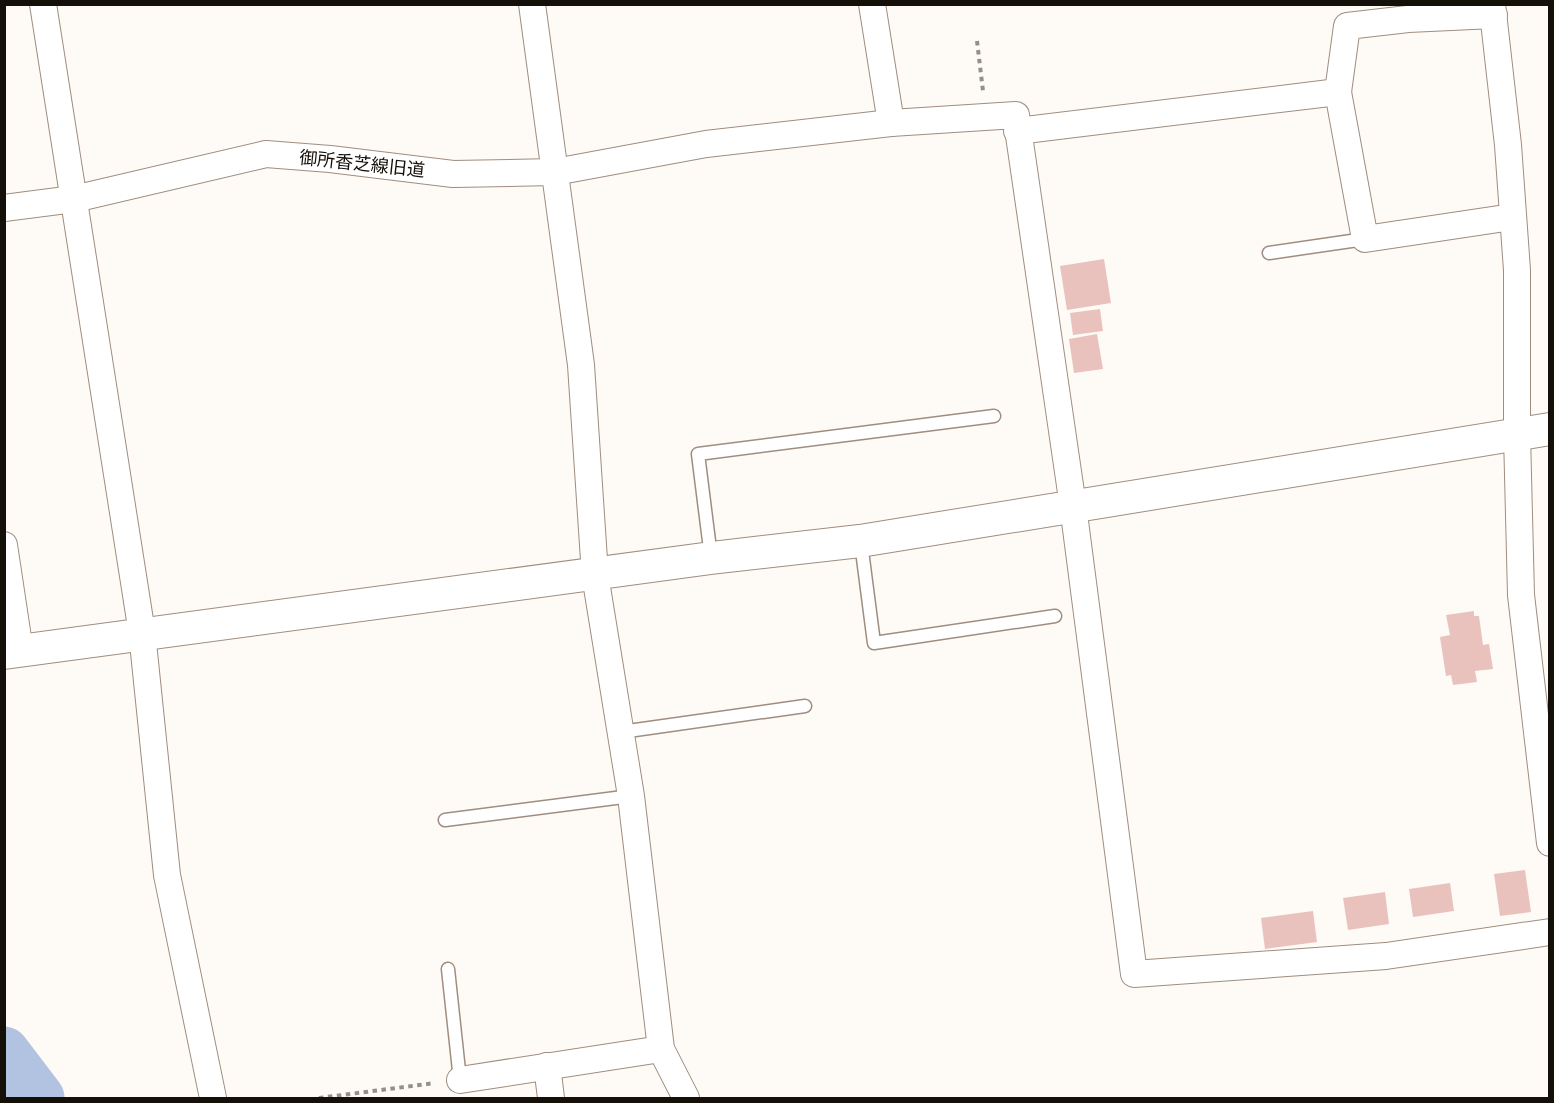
<svg xmlns="http://www.w3.org/2000/svg" width="1554" height="1103" font-family="'Open Sans','Noto Sans JP',sans-serif">
	<style>
		.lines { fill: none; stroke-linecap: round; stroke-linejoin: round }
		.river { stroke: #b1c3e1; stroke-width: 51 }
		.building { fill: #eac2bd }
		.service-casing { stroke: #9f8d7f; stroke-width: 15 }
		.minor-casing { stroke: #9f8d7f; stroke-width: 28 }
		.tertiary-casing { stroke: #9f8d7f; stroke-width: 34 }
		.path { stroke: #948f8a; stroke-width: 4; stroke-dasharray: 4.5 4.5; stroke-linecap: butt }
		.service { stroke: #fff; stroke-width: 12 }
		.minor { stroke: #fff; stroke-width: 26 }
		.tertiary { stroke: #fff; stroke-width: 32 }
		.labels { text-anchor: middle; stroke-width: 4.5; stroke-linejoin: round; paint-order: stroke }
		.street-label { font-size: 18px; fill: #150f09; stroke: #fff }
	</style>
	<rect width="100%" height="100%" fill="#fefaf6"/>
	<g class="lines">
		<!-- river -->
		<polyline class="river" points="4,1052 39,1098"/>
	</g>
	<!-- building -->
	<g class="building">
		<polygon points="1104,259 1111,303 1067,310 1060,266"/>
		<polygon points="1100,309 1103,331 1073,335 1070,313"/>
		<polygon points="1097,334 1103,369 1074,373 1069,339"/>
		<polygon points="1474,611 1474,616 1479,616 1483,645 1489,644 1493,669 1475,671 1477,682 1453,685 1451,675 1446,676 1440,637 1450,635 1446,615"/>
		<polygon points="1525,870 1531,912 1500,916 1494,874"/>
		<polygon points="1450,883 1454,911 1413,917 1409,889"/>
		<polygon points="1385,892 1389,924 1348,930 1343,898"/>
		<polygon points="1313,911 1317,942 1265,949 1261,918"/>
	</g>
	<g class="lines">
		<!-- service casing -->
		<g class="service-casing">
			<g id="service">
				<polyline points="1269,253 1365,239"/>
				<polyline points="861,543 874,643 1055,616"/>
				<polyline points="711,557 698,454 994,416"/>
				<polyline points="621,732 805,706"/>
				<polyline points="445,820 631,796"/>
				<polyline points="448,969 460,1080"/>
			</g>
		</g>
		<!-- minor casing -->
		<g class="minor-casing">
			<g id="minor">
				<polyline points="43,4 142,633 167,875 213,1098"/>
				<polyline points="532,4 581,365 595,575 631,796 661,1049 686,1098"/>
				<polyline points="872,4 891,123"/>
				<polyline points="1492,4 1508,145 1517,270 1517,435 1521,595 1550,843"/>
				<polyline points="1338,92 1365,239 1512,217"/>
				<polyline points="1017,131 1338,92 1347,26 1408,19 1494,15"/>
				<polyline points="4,208 74,199 266,154 330,159 453,174 555,172 706,144 891,123 1016,115 1073,506 1134,974 1386,956 1550,932"/>
				<polyline points="4,545 20,651"/>
				<polyline points="547,1066 551,1098"/>
				<polyline points="460,1080 661,1049"/>
			</g>
		</g>
		<!-- tertiary casing -->
		<g class="tertiary-casing">
			<polyline id="tertiary" points="4,653 711,558 860,541 1550,429"/>
		</g>
		<!-- path -->
		<g class="path">
			<polyline points="977,41 983,91"/>
			<polyline points="319,1098 435,1083"/>
		</g>
		<!-- service -->
		<use href="#service" class="service"/>
		<!-- minor -->
		<use href="#minor" class="minor"/>
		<!-- tertiary -->
		<use href="#tertiary" class="tertiary"/>
	</g>
	<g class="labels">
		<!-- street labels -->
		<g class="street-label">
			<text transform="translate(362 164) rotate(6)" y="6">御所香芝線旧道</text>
		</g>
	</g>
	<!-- border -->
	<rect width="1554" height="1103" fill="none" stroke="#150f09" stroke-width="12"/>
</svg>
